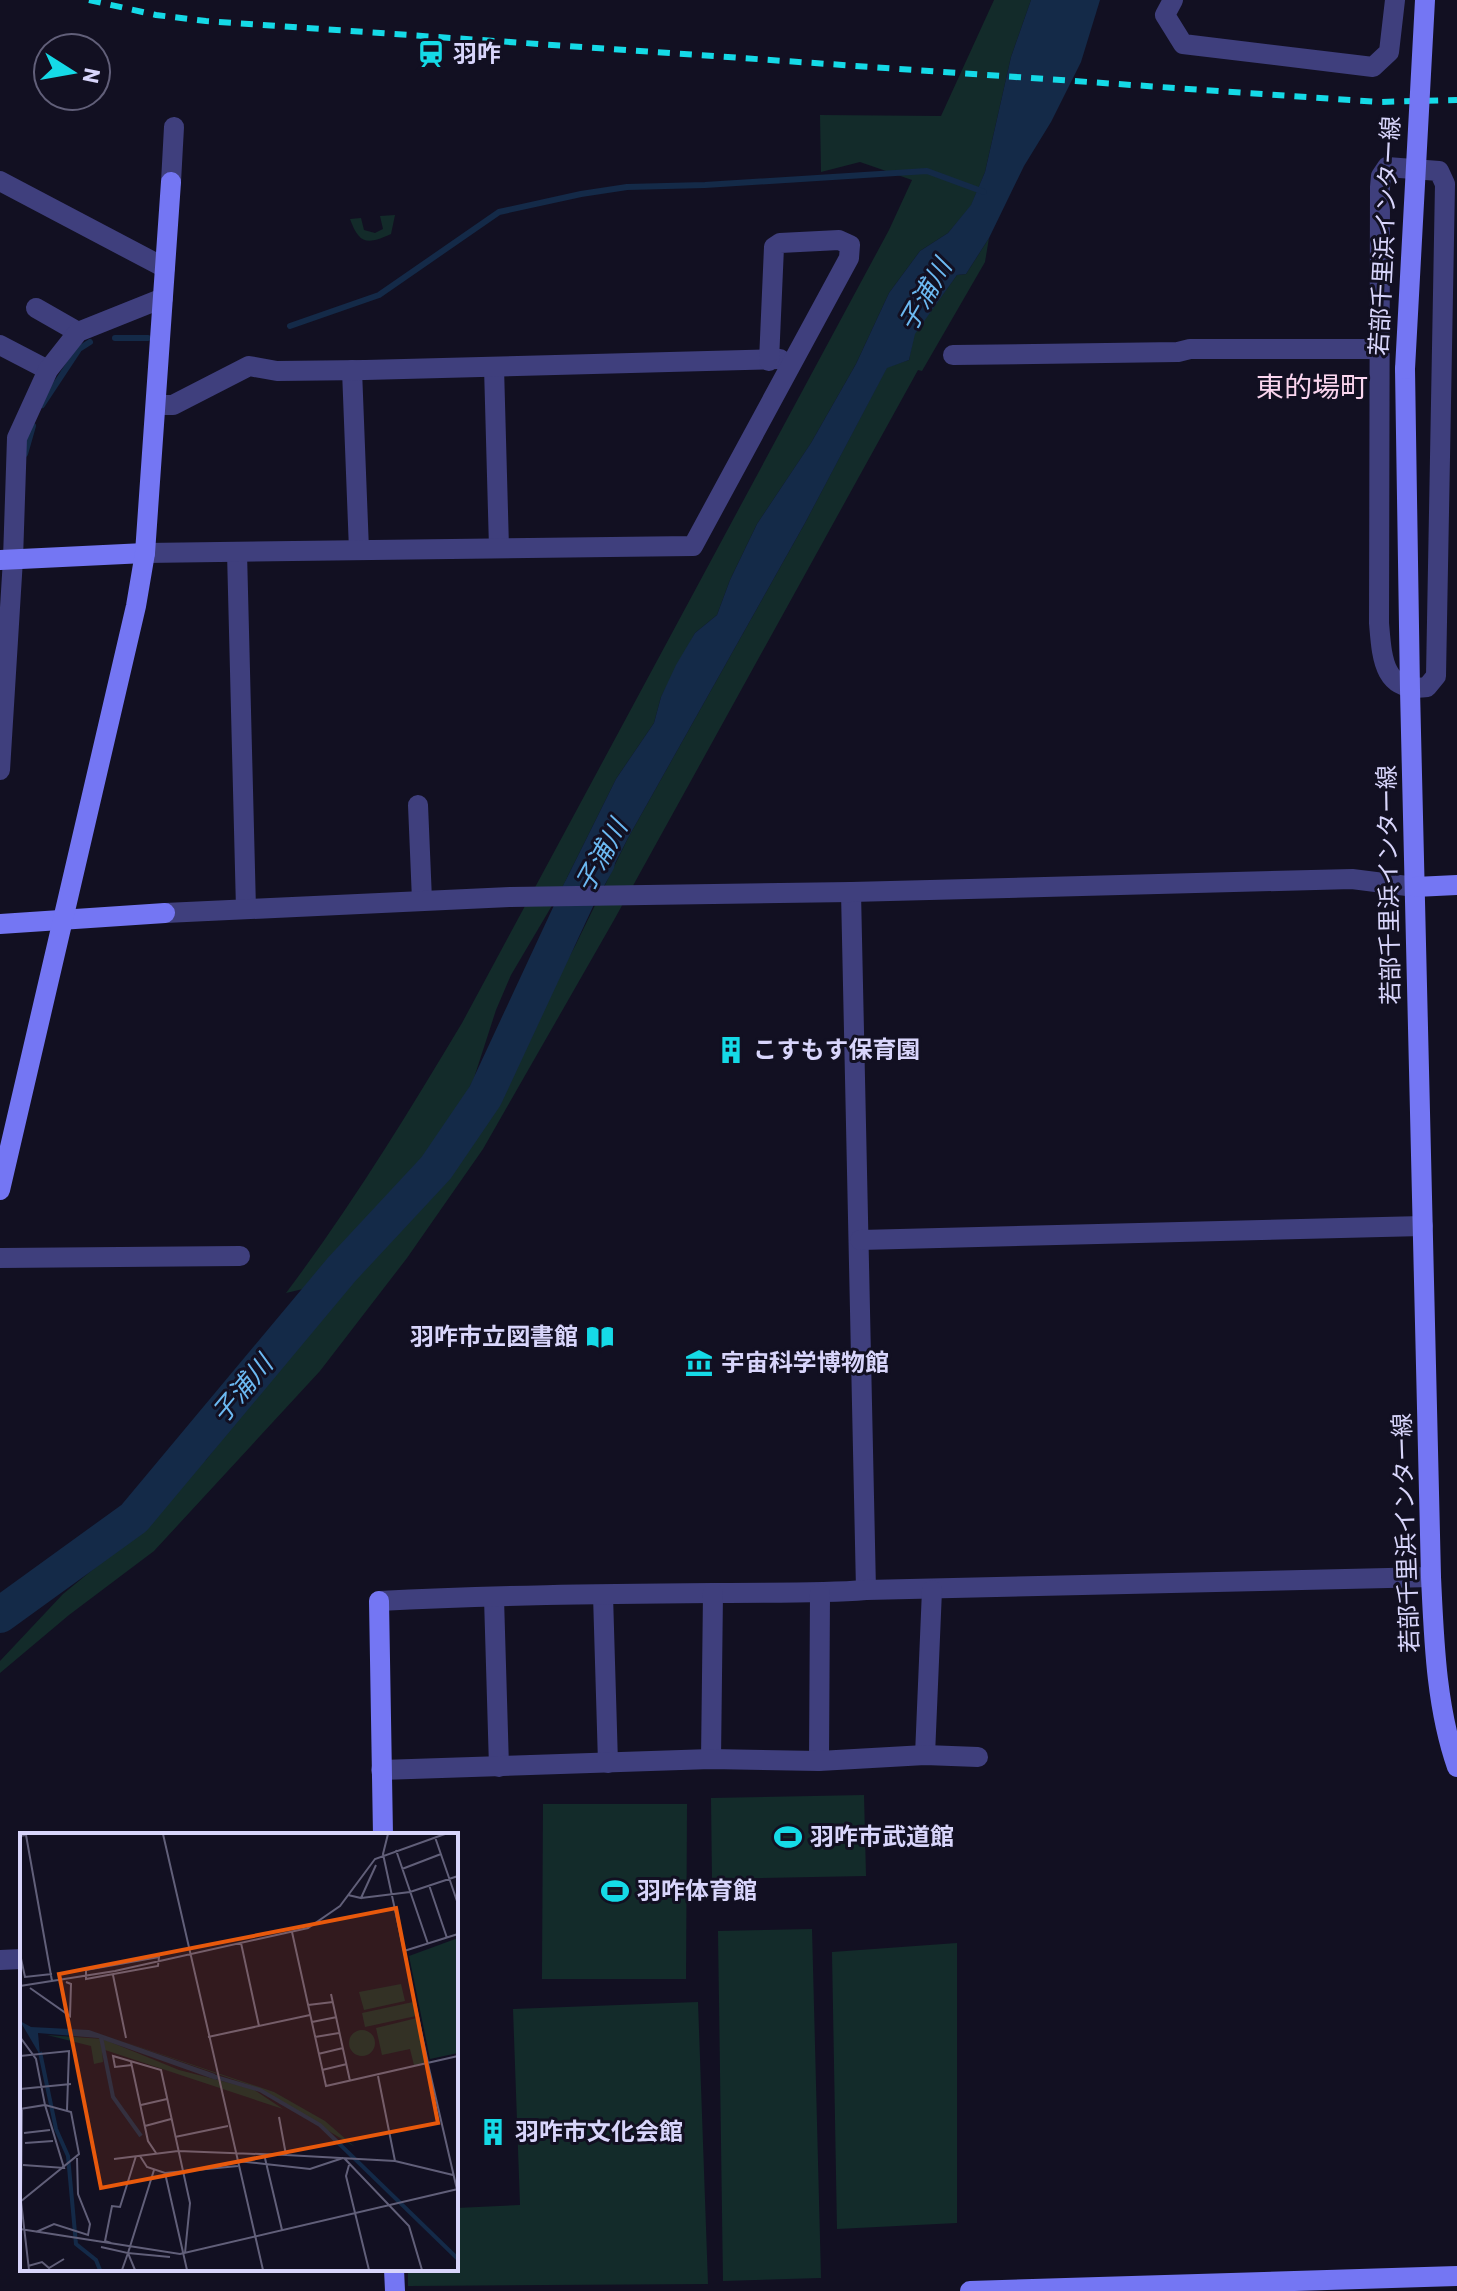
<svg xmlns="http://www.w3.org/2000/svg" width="1457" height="2291" font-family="Barlow,'Noto Sans JP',sans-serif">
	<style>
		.green { fill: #132b2a }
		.water { fill: #142a48 }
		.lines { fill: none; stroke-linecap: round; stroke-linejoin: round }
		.stream { stroke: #142a48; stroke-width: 6 }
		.river { stroke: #142a48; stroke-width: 36 }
		.street { stroke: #3f3f7d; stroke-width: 20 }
		.secondary { stroke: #7476f3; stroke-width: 20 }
		.rail { stroke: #15dae7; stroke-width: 6; stroke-dasharray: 12 10; stroke-linecap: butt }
		.secondary-bridge { stroke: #7476f3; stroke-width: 20 }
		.labels { text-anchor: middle; stroke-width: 6; stroke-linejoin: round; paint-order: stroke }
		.poi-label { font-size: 24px; font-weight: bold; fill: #d8d5fb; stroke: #121022; text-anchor: start }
		.street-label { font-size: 24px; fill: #d8d5fb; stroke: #121022 }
		.water-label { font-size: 26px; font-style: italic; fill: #6cb9f2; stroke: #121022 }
		.quarter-label { font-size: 28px; fill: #fbd6ef; stroke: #121022 }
		.inset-river { fill: none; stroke: #142a48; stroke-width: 4 }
		.inset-road { fill: none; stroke: #615f79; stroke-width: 2 }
		.view { fill: #e8590c; fill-opacity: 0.15; stroke: #e8590c; stroke-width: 4 }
		.inset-edge { fill: none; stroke: #d8d5fb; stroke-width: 4 }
	</style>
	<rect width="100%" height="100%" fill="#121022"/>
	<!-- green -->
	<g class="green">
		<path d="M994 0H1031L1011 57 985 172 971 206 948 233 920 251 889 293 856 364 811 443 757 524 730 580 717 615 695 633 661 697 654 723 616 779 560 892 511 975 496 1010 474 1078 452 1122 426 1161 303 1289 286 1293C352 1205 405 1118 462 1023L889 230 912 180 860 162 821 172 820 115 941 116Z"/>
		<path d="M395 215 391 234C367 245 359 244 350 219L361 218 364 230 375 233 383 229 380 216Z"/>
		<polygon points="989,238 985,262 922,371 918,370 614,920 483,1149 407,1258 320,1371 154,1551 69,1615 0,1673 0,1661 63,1594 146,1526 149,1512 192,1465 206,1460 355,1267 381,1249 391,1233 455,1160 514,1059 575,946 628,838 805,523 887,367 909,360 914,334 957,275 966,274"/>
		<polygon points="864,1795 866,1876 712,1879 711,1798"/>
		<polygon points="543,1804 687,1804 686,1979 542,1979"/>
		<polygon points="812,1929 821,2278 723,2281 718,1931"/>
		<polygon points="957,1943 957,2223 837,2229 832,1952"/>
		<polygon points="698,2002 708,2284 408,2286 408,2269 456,2269 456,2208 520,2205 513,2009"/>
	</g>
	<!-- water -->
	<polygon class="water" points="1031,0 1100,0 1081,62 1051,122 1024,166 989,238 966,274 957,275 915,334 909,360 887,368 805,523 628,838 601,891 560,892 616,779 654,723 661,697 676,665 695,633 717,615 730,580 757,524 811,443 856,364 889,293 920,251 948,233 971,205 985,172 1011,57"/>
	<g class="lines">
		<!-- stream -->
		<g class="stream">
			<polyline points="290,326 379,295 499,212 581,194 627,187 705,185 927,171 984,192"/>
			<polyline points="115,338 148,338"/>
			<polyline points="42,405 79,349 90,342"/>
			<polyline points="25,454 33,426"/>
		</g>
		<!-- river -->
		<polyline class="river" points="0,1615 134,1518 342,1269 436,1168 485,1096 580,892 597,862"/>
		<!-- street -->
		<g class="street">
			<polyline points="1173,0 1165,15 1183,44 1373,67 1389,52 1395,0"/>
			<path d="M1387 167 1439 171 1445 184 1436 676 1427 687C1383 693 1382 658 1379 623L1380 187 1381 176Z"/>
			<polyline points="0,181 165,268"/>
			<polyline points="171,182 174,127"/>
			<polyline points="36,308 78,332"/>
			<polyline points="0,345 48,370"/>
			<polyline points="953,355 1178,352 1190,349 1380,349"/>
			<polyline points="494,367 499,548"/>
			<polyline points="352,370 359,550"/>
			<polyline points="156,405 173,405 249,366 277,371 365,370 780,359"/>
			<polyline points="237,552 246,909"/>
			<polyline points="145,553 693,546 849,258 850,245 839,240 780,243 774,247 769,361"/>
			<polyline points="0,770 13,559 17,438 48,370 78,332 163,298"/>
			<polyline points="418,805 422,900"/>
			<polyline points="851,892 866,1590"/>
			<polyline points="165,913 510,897 851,892 1352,879 1415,887"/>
			<polyline points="860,1240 1423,1226"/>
			<polyline points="0,1258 240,1256"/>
			<polyline points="603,1595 608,1763"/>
			<polyline points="494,1598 499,1767"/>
			<path d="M379 1601C490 1595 602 1594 714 1593 764 1592 815 1594 866 1590L1431 1577"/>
			<polyline points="925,1755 932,1590"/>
			<polyline points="711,1759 713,1593"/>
			<polyline points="819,1761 820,1593"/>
			<polyline points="381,1770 711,1759 819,1761 925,1755 978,1757"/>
			<polyline points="0,1960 22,1959"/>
		</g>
		<!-- secondary -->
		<g class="secondary">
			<path d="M1405 369 1410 690 1431 1577C1434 1640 1436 1707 1457 1767"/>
			<polyline points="0,560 145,553"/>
			<polyline points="1415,887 1457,885"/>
			<polyline points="0,924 165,913"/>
			<polyline points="0,1190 136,606 145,553 171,182"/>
			<polyline points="379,1601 383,1835"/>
			<polyline points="394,2269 395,2291"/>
			<polyline points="970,2291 1457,2276"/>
		</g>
		<!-- rail -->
		<polyline class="rail" points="89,0 156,15 206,21 1378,102 1457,100"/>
		<!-- secondary-bridge -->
		<polyline class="secondary-bridge" points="1405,369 1425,0"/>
	</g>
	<!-- icons -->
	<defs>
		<g id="station-bare" transform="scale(2.16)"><path d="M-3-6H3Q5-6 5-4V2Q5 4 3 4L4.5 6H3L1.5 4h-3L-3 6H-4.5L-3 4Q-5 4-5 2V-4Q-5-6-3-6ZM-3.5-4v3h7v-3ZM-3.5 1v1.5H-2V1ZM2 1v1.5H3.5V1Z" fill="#15dae7" stroke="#121022" stroke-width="2.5" paint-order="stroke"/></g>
		<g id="building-bare" transform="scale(2.16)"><path d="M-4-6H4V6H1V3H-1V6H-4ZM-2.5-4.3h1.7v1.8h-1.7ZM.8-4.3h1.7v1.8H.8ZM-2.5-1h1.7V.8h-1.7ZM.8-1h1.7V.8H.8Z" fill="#15dae7" stroke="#121022" stroke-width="2.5" paint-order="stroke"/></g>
		<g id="library-bare" transform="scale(2.16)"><path d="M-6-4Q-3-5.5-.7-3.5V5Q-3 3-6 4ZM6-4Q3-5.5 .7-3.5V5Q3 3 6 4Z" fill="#15dae7" stroke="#121022" stroke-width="2.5" paint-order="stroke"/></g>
		<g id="museum-bare" transform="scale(2.16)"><path d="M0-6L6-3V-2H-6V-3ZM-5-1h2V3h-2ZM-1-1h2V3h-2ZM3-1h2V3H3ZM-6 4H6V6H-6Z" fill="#15dae7" stroke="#121022" stroke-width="2.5" paint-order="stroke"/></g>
		<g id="stadium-bare" transform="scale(2.16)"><path d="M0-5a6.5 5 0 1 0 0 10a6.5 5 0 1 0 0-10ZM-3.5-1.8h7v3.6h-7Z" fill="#15dae7" stroke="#121022" stroke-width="2.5" paint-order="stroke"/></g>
	</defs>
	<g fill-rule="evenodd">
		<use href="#station-bare" x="431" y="54"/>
		<use href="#building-bare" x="731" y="1050"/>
		<use href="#library-bare" x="600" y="1337"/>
		<use href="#museum-bare" x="699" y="1363"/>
		<use href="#stadium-bare" x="788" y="1837"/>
		<use href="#stadium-bare" x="615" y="1891"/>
		<use href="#building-bare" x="493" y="2132"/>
	</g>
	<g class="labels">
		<!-- poi labels -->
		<g class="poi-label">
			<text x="453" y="62">羽咋</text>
			<text x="753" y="1058">こすもす保育園</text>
			<text x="578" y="1345" text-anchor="end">羽咋市立図書館</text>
			<text x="721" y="1371">宇宙科学博物館</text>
			<text x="810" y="1845">羽咋市武道館</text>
			<text x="637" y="1899">羽咋体育館</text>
			<text x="515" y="2140">羽咋市文化会館</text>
		</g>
		<!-- street labels -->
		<g class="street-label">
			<text transform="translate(1385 236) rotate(-87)" y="8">若部千里浜インター線</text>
			<text transform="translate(1389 885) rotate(-91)" y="8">若部千里浜インター線</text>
			<text transform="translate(1406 1533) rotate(-92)" y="8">若部千里浜インター線</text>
		</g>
		<!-- water labels -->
		<g class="water-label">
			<text transform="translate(925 295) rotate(-60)" y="9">子浦川</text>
			<text transform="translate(601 856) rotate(-61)" y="9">子浦川</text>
			<text transform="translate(242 1389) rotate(-50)" y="9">子浦川</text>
		</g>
		<!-- quarter labels -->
		<g class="quarter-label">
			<text x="1312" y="397">東的場町</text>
		</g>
	</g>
	<!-- overview -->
	<g transform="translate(20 1833)">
		<rect width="438" height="438" fill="#121022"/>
		<path d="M438 105V220L410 226 389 123ZM381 151 385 168 344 177 339 159ZM393 169 396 183 345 194 342 180ZM397 185 406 230 394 232 390 216 362 222 356 195ZM329 210a13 13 0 1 1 26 0a13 13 0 1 1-26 0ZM27 202 83 206 159 237 233 256 263 276 82 216 83 229 74 231 71 213ZM87 203 254 259 305 288 335 314 238 255Z" fill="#132b2a"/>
		<path d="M0 188 11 194 69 197 195 241 196 247 78 205 18 200 20 222Z" fill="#142a48"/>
		<path class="inset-river" d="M81 204 93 264 121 303M20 219 36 296 48 323 56 411 76 427 80 437M189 242 240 257 300 292 438 426"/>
		<path class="inset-road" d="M143 1 243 437M368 1 363 21 408 230M0 3 6 2 32 148M415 4 438 71M376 17 408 111M382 36 421 21M409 52 427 105M328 62 341 65 356 32M341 65 390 59 438 43M272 99 306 253 438 223M221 110 239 193M384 118 438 101M0 121 5 144 32 141M139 124 138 133 66 146V137ZM93 142 106 205M0 153 95 138 288 95 320 73 355 26 425 1M10 155 50 183 51 151 46 149M311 161 330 248M288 172 313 169M292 189 317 184M0 204 16 226 25 272 51 279 59 321 0 369M188 204 290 182M295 204 319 200M298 221 323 215M0 223 49 218 47 277M111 229 128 308 136 320M408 231 438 361M112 232 95 234 93 223 141 237 170 370 165 420M302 237 327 231M358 243 375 328M0 256 51 251M121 272 147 266M2 275 1 368 9 437M0 276 25 272 44 335 3 332M259 284 266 322M125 293 151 286M4 300 30 297M155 304 208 293M5 310 33 308M244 321 262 397M120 323 127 334 145 340 218 333M324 325 389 393 402 437M94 326 158 318 266 322 375 328 433 342M217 328 290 336 323 325M329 332 326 343 349 437M145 340 167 437M0 396 160 421 438 356M16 399 34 391 68 402 70 391 58 361 57 325M91 410 85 408 92 373 100 374 116 323M81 414 108 420 115 437M108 420 134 337M8 433 22 429 29 435 44 426M102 437 108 420 150 424"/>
		<path class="view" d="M376 75 418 290 81 355 39 141Z"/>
		<rect width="438" height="438" class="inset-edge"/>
	</g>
	<!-- north arrow -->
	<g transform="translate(72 72) rotate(101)"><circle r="38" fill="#121022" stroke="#615f79" stroke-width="2"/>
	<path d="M0-6L14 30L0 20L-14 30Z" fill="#15dae7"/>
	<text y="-12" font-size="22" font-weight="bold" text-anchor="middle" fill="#d8d5fb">N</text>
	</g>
</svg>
